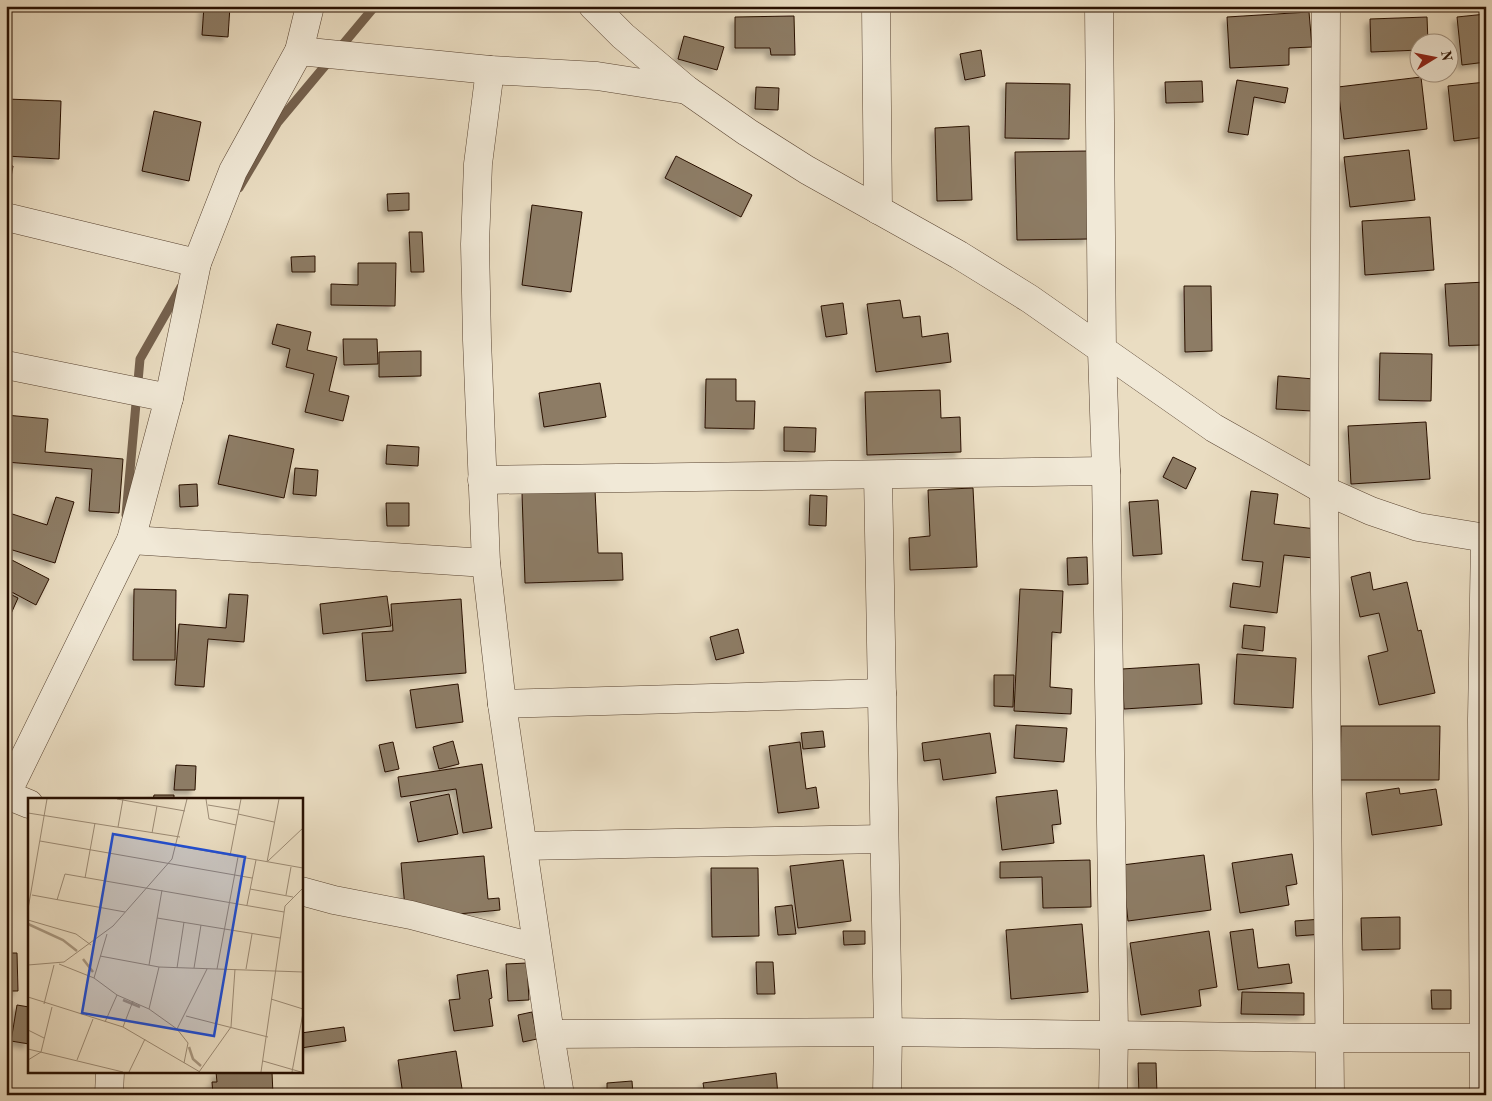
<svg xmlns="http://www.w3.org/2000/svg" width="1492" height="1101" font-family="'Old Standard TT',serif">
	<style>
		.lines { fill: none; stroke-linecap: round; stroke-linejoin: round }
		.stream { stroke: #75614d; stroke-width: 9 }
		.building { fill: #8d7b65; stroke: #281001; filter: url(#shadow) }
		.minor-casing { stroke: #584331; stroke-width: 29 }
		.minor { stroke: #f1e9d7; stroke-width: 28 }
		.inset-river { fill: none; stroke: #a89780; stroke-width: 2.5 }
		.inset-road { fill: none; stroke: #9c8b75; stroke-width: 1 }
		.view { fill: #1d4ed8; fill-opacity: 0.15; stroke: #1d4ed8; stroke-width: 2.5 }
		.inset-edge { fill: none; stroke: #281001; stroke-width: 2.5 }
	</style>
	<defs>
		<filter id="shadow"><feDropShadow dx="-4.5" dy="4.5" stdDeviation="2.5" flood-color="#0004"/></filter>
	</defs>
	<rect width="100%" height="100%" fill="#eaddc2"/>
	<filter id="stains"><feTurbulence type="fractalNoise" baseFrequency=".004" numOctaves="4"/><feColorMatrix values="0 0 0 0 .2 0 0 0 0 .09 0 0 0 0 .02 0 0 0 .5 -.17"/></filter>
	<radialGradient id="worn" r=".72"><stop offset=".6" stop-color="#630" stop-opacity="0"/><stop offset="1" stop-color="#630" stop-opacity=".3"/></radialGradient>
	<g class="lines">
		<!-- stream -->
		<g class="stream">
			<polyline points="239,188 278,122 375,6"/>
			<polyline points="126,515 140,359 181,287"/>
		</g>
	</g>
	<!-- building -->
	<g class="building">
		<polygon points="204,6 230,6 228,37 202,35"/>
		<polygon points="1309,12 1312,47 1289,48 1289,65 1230,68 1227,17"/>
		<polygon points="1486,14 1486,62 1462,65 1457,17"/>
		<polygon points="794,16 795,55 771,55 770,48 735,48 735,17"/>
		<polygon points="1427,17 1428,42 1420,42 1420,50 1371,52 1370,19"/>
		<polygon points="684,36 724,47 717,70 678,59"/>
		<polygon points="981,50 985,76 965,80 960,54"/>
		<polygon points="1421,77 1427,129 1344,139 1338,87"/>
		<polygon points="1237,80 1288,88 1285,103 1254,97 1248,135 1228,132"/>
		<polygon points="1202,81 1203,102 1166,103 1165,82"/>
		<polygon points="1486,82 1486,137 1454,141 1448,86"/>
		<polygon points="1006,83 1070,84 1069,139 1005,138"/>
		<polygon points="756,87 779,88 778,110 755,109"/>
		<polygon points="6,99 61,101 59,159 6,156"/>
		<polygon points="154,111 201,122 189,181 142,171"/>
		<polygon points="969,126 972,200 937,201 935,128"/>
		<polygon points="1409,150 1415,200 1350,207 1344,157"/>
		<polygon points="1088,151 1089,239 1017,240 1015,152"/>
		<polygon points="676,156 752,195 741,217 665,178"/>
		<polygon points="6,165 13,166 8,195 6,195"/>
		<polygon points="409,193 409,210 388,211 387,194"/>
		<polygon points="532,205 582,212 571,292 522,285"/>
		<polygon points="1430,217 1434,270 1365,275 1362,221"/>
		<polygon points="409,232 422,232 424,272 411,272"/>
		<polygon points="315,256 315,272 292,272 291,257"/>
		<polygon points="358,263 396,263 395,306 331,305 331,284 358,285"/>
		<polygon points="1486,282 1486,325 1482,325 1483,345 1449,346 1445,284"/>
		<polygon points="1184,286 1211,286 1212,351 1185,352"/>
		<polygon points="900,300 903,318 920,316 922,337 948,333 951,362 876,372 867,304"/>
		<polygon points="843,303 847,334 826,337 821,306"/>
		<polygon points="277,324 311,332 307,350 337,357 329,391 349,396 343,421 305,412 314,374 286,367 290,349 272,344"/>
		<polygon points="343,339 377,339 378,364 344,365"/>
		<polygon points="421,351 421,376 379,377 379,352"/>
		<polygon points="1380,353 1432,354 1431,401 1379,400"/>
		<polygon points="1278,376 1314,379 1312,411 1276,409"/>
		<polygon points="706,379 736,379 736,401 755,401 754,429 705,428"/>
		<polygon points="600,383 606,417 544,427 539,393"/>
		<polygon points="940,390 941,418 960,417 961,452 867,455 865,392"/>
		<polygon points="6,415 48,419 45,452 123,459 119,513 89,511 92,469 6,462"/>
		<polygon points="1426,422 1430,479 1351,484 1348,426"/>
		<polygon points="784,427 816,428 815,452 784,451"/>
		<polygon points="229,435 294,449 284,498 218,484"/>
		<polygon points="387,445 419,447 418,466 386,464"/>
		<polygon points="1173,457 1196,468 1186,489 1163,477"/>
		<polygon points="295,468 318,470 316,496 293,494"/>
		<polygon points="197,484 198,506 180,507 179,485"/>
		<polygon points="973,488 977,567 910,570 909,538 930,536 928,490"/>
		<polygon points="595,490 598,553 622,553 623,580 525,583 522,493"/>
		<polygon points="1251,491 1278,494 1274,524 1316,529 1313,558 1284,555 1277,613 1230,607 1233,583 1260,587 1263,562 1242,560"/>
		<polygon points="810,495 827,496 826,526 809,525"/>
		<polygon points="56,497 74,502 55,563 6,548 6,512 47,525"/>
		<polygon points="1158,500 1162,554 1133,556 1129,502"/>
		<polygon points="386,503 409,503 409,526 387,526"/>
		<polygon points="6,557 49,579 36,605 6,589"/>
		<polygon points="1087,557 1088,584 1068,585 1067,558"/>
		<polygon points="1370,572 1373,590 1407,582 1418,631 1421,630 1435,693 1379,705 1368,656 1388,651 1379,613 1360,617 1351,577"/>
		<polygon points="134,589 176,590 175,660 133,660"/>
		<polygon points="1020,589 1063,591 1061,633 1052,632 1050,687 1072,689 1071,714 1014,711"/>
		<polygon points="6,592 18,598 10,616 6,615"/>
		<polygon points="229,594 248,595 244,642 208,639 204,687 175,685 179,624 226,628"/>
		<polygon points="387,596 391,626 323,634 320,604"/>
		<polygon points="461,599 466,673 366,681 362,633 393,631 391,604"/>
		<polygon points="1244,625 1265,627 1263,651 1242,648"/>
		<polygon points="738,629 744,653 716,660 710,637"/>
		<polygon points="1237,654 1296,658 1293,708 1234,704"/>
		<polygon points="1199,664 1202,704 1124,709 1122,669"/>
		<polygon points="994,675 1014,675 1013,707 994,706"/>
		<polygon points="458,684 463,722 416,728 410,690"/>
		<polygon points="1016,725 1067,728 1064,762 1014,758"/>
		<polygon points="1341,726 1440,726 1439,780 1340,780"/>
		<polygon points="823,731 825,747 803,749 801,733"/>
		<polygon points="990,733 996,773 943,780 940,759 924,761 922,743"/>
		<polygon points="453,741 459,764 439,769 433,747"/>
		<polygon points="393,742 399,769 385,772 379,745"/>
		<polygon points="800,742 806,789 816,787 819,808 778,813 769,746"/>
		<polygon points="482,764 492,828 463,833 456,789 401,797 398,777"/>
		<polygon points="176,765 196,766 195,790 174,790"/>
		<polygon points="1399,788 1400,794 1436,789 1442,825 1372,835 1366,793"/>
		<polygon points="1057,790 1061,824 1052,825 1054,843 1002,850 996,797"/>
		<polygon points="449,794 458,834 418,842 410,802"/>
		<polygon points="154,795 174,795 174,800 153,800"/>
		<polygon points="1292,854 1297,884 1286,886 1289,905 1240,913 1232,863"/>
		<polygon points="1204,855 1211,910 1128,921 1122,865"/>
		<polygon points="484,856 488,899 499,898 500,910 406,919 401,863"/>
		<polygon points="843,860 851,921 798,928 790,866"/>
		<polygon points="1090,860 1091,907 1043,908 1042,877 1000,878 1000,862"/>
		<polygon points="711,868 758,868 759,936 712,937"/>
		<polygon points="792,905 796,934 778,935 775,907"/>
		<polygon points="1400,917 1400,949 1362,950 1361,918"/>
		<polygon points="1322,919 1323,934 1296,936 1295,921"/>
		<polygon points="1082,924 1088,992 1011,999 1006,930"/>
		<polygon points="1253,929 1258,968 1289,964 1292,983 1238,990 1230,932"/>
		<polygon points="843,931 865,931 865,944 844,945"/>
		<polygon points="1209,931 1217,987 1199,990 1201,1006 1141,1015 1130,943"/>
		<polygon points="6,953 17,953 18,991 6,991"/>
		<polygon points="756,962 773,962 775,994 757,994"/>
		<polygon points="527,963 529,1000 508,1001 506,964"/>
		<polygon points="488,970 492,998 489,999 493,1026 454,1031 449,1000 460,999 457,975"/>
		<polygon points="1431,990 1451,990 1451,1009 1432,1009"/>
		<polygon points="1242,992 1304,993 1304,1015 1241,1014"/>
		<polygon points="17,1005 29,1007 29,1044 11,1041"/>
		<polygon points="532,1012 537,1039 523,1042 518,1015"/>
		<polygon points="344,1027 346,1041 301,1048 301,1033"/>
		<polygon points="456,1051 463,1095 403,1095 398,1060"/>
		<polygon points="1138,1063 1156,1063 1157,1094 1139,1095"/>
		<polygon points="216,1072 272,1072 273,1095 213,1095 212,1082 217,1082"/>
		<polygon points="776,1073 778,1095 705,1095 703,1083"/>
		<polygon points="632,1081 633,1095 607,1095 607,1083"/>
	</g>
	<g class="lines">
		<!-- minor casing -->
		<g class="minor-casing">
			<g id="minor">
				<polyline points="593,6 623,36 687,90 747,132 807,170 959,255 1030,299 1214,428 1324,490 1371,511 1418,527 1486,538"/>
				<polyline points="876,6 878,210"/>
				<polyline points="1099,6 1102,351 1106,471 1114,1034 1113,1095"/>
				<polyline points="1326,6 1324,490 1330,1095"/>
				<polyline points="299,51 490,70 597,76 687,90"/>
				<polyline points="490,70 478,164 475,244 477,340 486,563 502,704 550,1034 560,1095"/>
				<polyline points="6,217 197,263"/>
				<polyline points="6,365 169,398"/>
				<polyline points="878,475 888,1032 887,1095"/>
				<polyline points="482,480 1106,471"/>
				<polyline points="131,540 486,563"/>
				<polyline points="502,704 882,693"/>
				<polyline points="6,795 131,540 169,398 197,263 233,171 299,51 310,6"/>
				<polyline points="7,795 29,804"/>
				<polyline points="523,846 884,839"/>
				<polyline points="301,891 334,900 411,915 537,948"/>
				<polyline points="550,1034 888,1032 1330,1038 1483,1038"/>
				<polyline points="109,1095 110,1072"/>
				<polyline points="1484,1095 1482,719 1485,538"/>
			</g>
		</g>
		<!-- minor -->
		<use href="#minor" class="minor"/>
	</g>
	<!-- overview -->
	<g transform="translate(28 798)">
		<rect width="275" height="275" fill="#eaddc2"/>
		<path class="inset-river" d="M0 126 35 142 49 153M55 161 65 174M95 202 112 209M161 249 165 261 173 268"/>
		<path class="inset-road" d="M89 1 157 13M178 1 181 21 208 27M180 7 210 12M0 15 152 39M210 16 246 24M90 29 95 1M124 35 129 8M12 43 224 80M150 48 275 70M202 58 213 1M240 63 275 30M239 64 251 1M57 80 67 25M222 91 265 99M4 97 97 114M258 97 263 69M29 102 37 76 256 114M219 107 228 62M0 111 19 1M129 120 252 140M0 122 48 136 63 147M72 158 131 169 275 174M31 166 66 180 89 197 121 211 149 231 160 245 156 265M0 167 36 164 85 128 144 61 159 1M121 167 134 92M149 170 156 124M166 170 173 127M189 171 210 59M218 171 224 136M66 180 79 136M0 199 95 229 172 274M243 201 275 211M16 206 26 167M121 211 131 169M158 218 240 239M77 224 89 197M95 229 105 203M149 231 179 171M0 232 16 240M0 251 95 274M0 262 13 254 24 209M49 262 65 221M235 263 273 274M101 274 117 241M171 274 203 229 207 171M233 274 257 108 275 90M264 274 275 215"/>
		<path class="view" d="M85 36 217 59 186 238 54 215Z"/>
		<rect width="275" height="275" class="inset-edge"/>
	</g>
	<!-- margin -->
	<rect width="1492" height="1101" fill="none" stroke="#eaddc2" stroke-width="25"/>
	<rect x="8" y="8" width="1477" height="1086" fill="none" stroke="#281001" stroke-width="2.5"/>
	<rect x="12" y="12" width="1467" height="1076" fill="none" stroke="#281001"/>
	<!-- north arrow -->
	<g transform="translate(1434 58) rotate(80)"><circle r="24" fill="#f1e9d7" stroke="#a19281"/>
	<path d="M0-4L9 19L0 12L-9 19Z" fill="#8f2418"/>
	<text y="-8" font-size="14" font-weight="bold" text-anchor="middle" fill="#281001">N</text>
	</g>
	<rect width="100%" height="100%" filter="url(#stains)"/>
	<rect width="100%" height="100%" fill="url(#worn)"/>
</svg>
